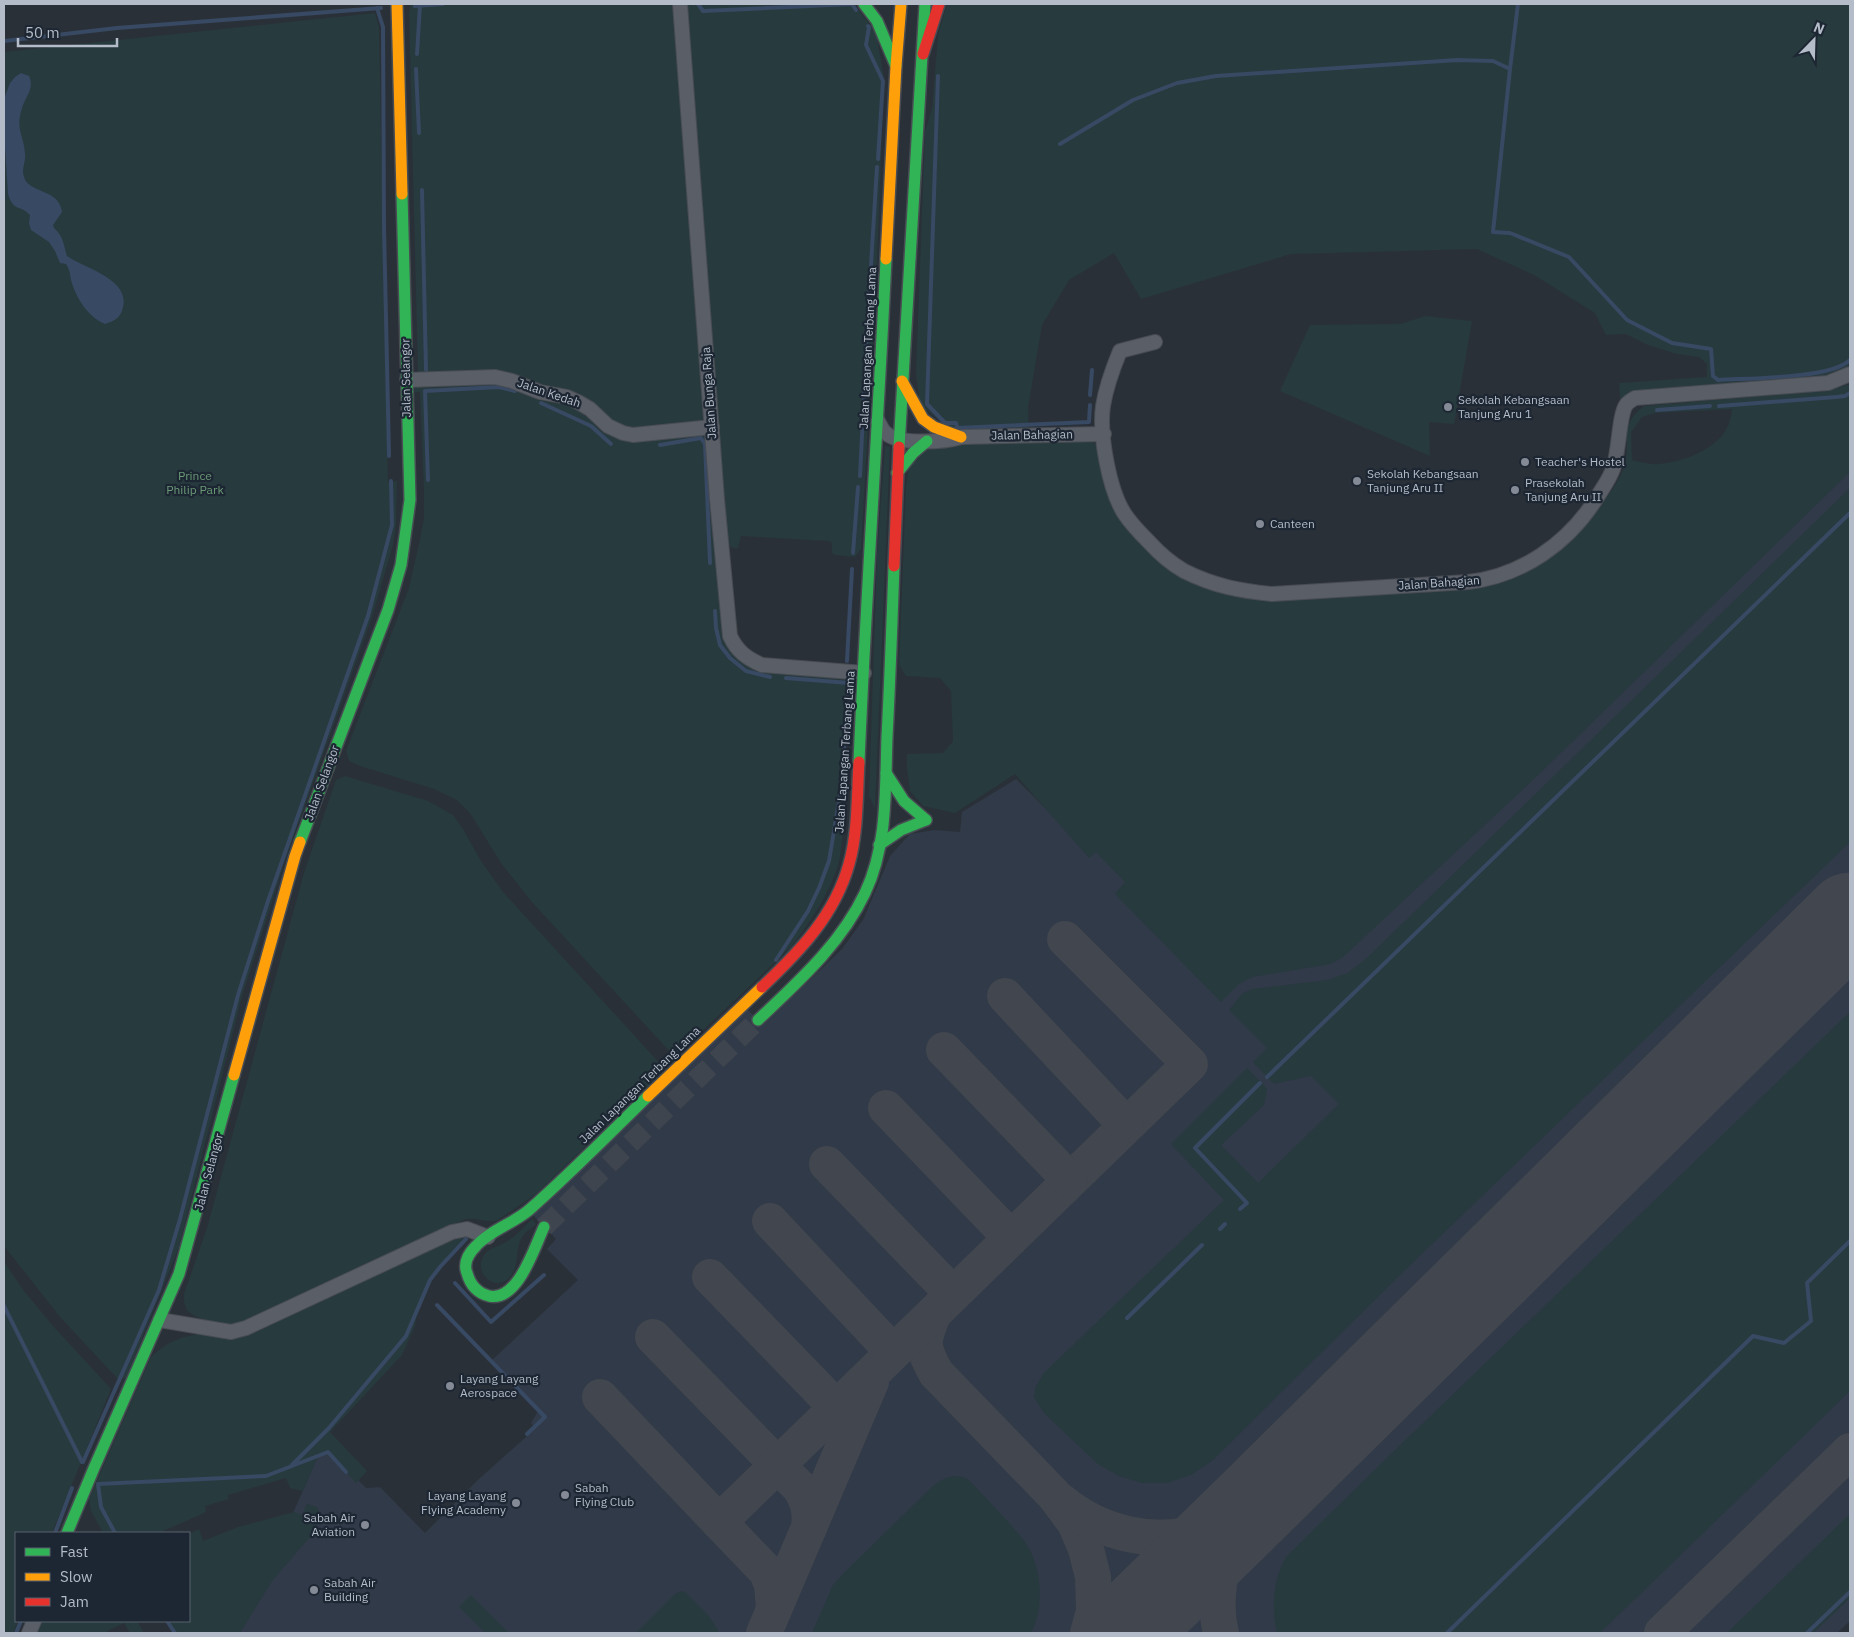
<svg xmlns="http://www.w3.org/2000/svg" width="1854" height="1637" font-family="'IBM Plex Sans',sans-serif">
	<style>
		.airport { fill: #313a48 }
		.green { fill: #273a3e; fill-rule: evenodd }
		.water { fill: #384963 }
		.lines { fill: none; stroke-linecap: round; stroke-linejoin: round }
		.stream { stroke: #384963; stroke-width: 4 }
		.taxiway { stroke: #42464e; stroke-width: 36 }
		.runway { stroke: #42464e; stroke-width: 89 }
		.secondary-tunnel { stroke: #3f454e; stroke-width: 20; stroke-dasharray: 20 10; stroke-linecap: butt }
		.street-casing { stroke: #484c53; stroke-width: 16 }
		.fast-casing { stroke: #484c53; stroke-width: 14 }
		.slow-casing { stroke: #484c53; stroke-width: 14 }
		.jam-casing { stroke: #484c53; stroke-width: 14 }
		.street { stroke: #5a5e66; stroke-width: 14 }
		.fast { stroke: #30b455; stroke-width: 11 }
		.slow { stroke: #ff9f0a; stroke-width: 11 }
		.jam { stroke: #e5322d; stroke-width: 11 }
		.poi-dot { fill: #848b96; stroke: #1d2633; stroke-width: 2 }
		.labels { text-anchor: middle; stroke-width: 4.5; stroke-linejoin: round; paint-order: stroke }
		.street-label { font-size: 12px; fill: #b4bcc9; stroke: #1d2633 }
		.poi-label { font-size: 12px; fill: #b4bcc9; stroke: #1d2633; text-anchor: start }
		.park-label { font-size: 12px; fill: #6b9a76; stroke: #1d2633 }
	</style>
	<rect width="100%" height="100%" fill="#2a3038"/>
	<!-- airport -->
	<polygon class="airport" points="1850,443 1850,1621 1837,1633 233,1633 267,1573 326,1437 362,1476 358,1480 366,1488 380,1487 425,1533 479,1479 535,1429 531,1423 538,1411 491,1361 578,1280 547,1249 556,1239 531,1213 746,1008 763,1025 842,949 863,920 890,856 910,834 934,830 960,832 962,812 1016,779 1083,846"/>
	<!-- green -->
	<g class="green">
		<path d="M411 4H676L706 420 702 422C687 424 636 432 624 427 609 422 597 407 583 398L435 372H418L409 13Z"/>
		<path d="M685 4H853L872 27 877 38 884 78 876 288 861 549 855 557 836 555 832 553V543L829 541 741 536 738 548C732 549 730 546 727 541Z"/>
		<polygon points="947,4 1850,4 1850,369 1834,376 1635,392 1620,398 1619,383 1707,377 1707,364 1699,357 1677,354 1648,345 1626,334 1606,335 1595,313 1534,275 1477,249 1291,254 1141,299 1114,253 1069,280 1042,325 1028,408 1029,428 966,432 952,430 920,405 916,374 925,131 932,109 938,35"/>
		<polygon points="375,13 379,27 388,482 397,481 396,525 393,545 372,617 284,864 242,996 179,1247 126,1378 118,1379 61,1318 4,1246 4,52"/>
		<polygon points="1425,316 1472,321 1454,424 1429,422 1430,456 1280,391 1310,325 1401,324"/>
		<path d="M498 383 569 404 584 411 604 428 702 434 709 437 727 639 778 671 846 680 843 739 836 805 844 816C843 831 842 847 839 862 830 893 811 921 792 946L677 1055 674 1056 531 901 501 863 470 813 457 800 434 789 360 766 349 761 346 751 409 588 419 544 424 519V491L420 392H413L416 386Z"/>
		<path d="M1850 384V472L1533 780 1343 957 1331 964 1252 977 1239 984 1221 1002 1115 894 1125 882 1096 852 1089 858 1015 774 955 813 923 806 910 791 907 768V754L943 753 953 741 951 691 940 678 906 676 899 665 906 486 909 467 929 448 944 444 1085 438 1093 442 1099 448 1118 514 1212 589 1241 597 1273 600C1325 596 1377 593 1428 589 1448 588 1478 589 1496 584 1540 573 1574 541 1600 506 1609 494 1621 479 1625 464 1631 438 1618 426 1644 406L1831 390ZM1732 409C1731 444 1690 461 1659 464 1651 465 1641 462 1632 460L1631 432 1642 417 1655 413Z"/>
		<polygon points="885,446 890,447 875,808 869,796 877,554"/>
		<polygon points="1850,488 1850,842 1402,1273 1212,1461 1191,1475 1167,1483 1142,1483 1119,1476 1098,1464 1044,1413 1034,1397 1036,1386 1044,1373 1224,1200 1171,1144 1247,1068 1267,1089 1264,1105 1221,1145 1258,1183 1339,1104 1311,1076 1274,1084 1253,1062 1267,1048 1229,1010 1243,993 1252,989 1328,980 1348,973 1368,957"/>
		<path d="M345 776 428 801 453 815 463 829 481 861 503 892 654 1057 662 1067 663 1072 536 1194 498 1220C485 1224 477 1216 463 1220L250 1321C244 1322 237 1325 231 1325 220 1325 193 1318 187 1310 184 1305 184 1300 184 1294L207 1228 304 873 336 780Z"/>
		<path d="M1850 1012V1391L1600 1633H1277C1271 1607 1273 1580 1286 1557L1392 1453Z"/>
		<path d="M532 1219 536 1224C532 1228 525 1232 522 1237 514 1250 521 1268 508 1279 493 1292 473 1271 484 1255 489 1248 499 1246 506 1242 516 1236 524 1227 532 1219Z"/>
		<path d="M463 1235 466 1239 440 1267 430 1280 417 1310 415 1326 402 1355 330 1432 367 1471 356 1483 328 1452 318 1456 303 1491 290 1488 286 1478 228 1495 229 1499 205 1506 206 1512 159 1533H103L91 1511 89 1499 151 1357C165 1343 185 1334 204 1334 221 1334 236 1339 252 1334L450 1239Z"/>
		<polygon points="4,1262 24,1291 53,1326 111,1389 52,1533 16,1533 16,1621 18,1621 13,1633 4,1633"/>
		<path d="M954 1476 963 1477 970 1481C988 1501 1008 1520 1024 1541 1042 1564 1045 1609 1031 1633H812L833 1585 845 1572 932 1487 943 1479Z"/>
		<polygon points="307,1504 317,1507 319,1512 318,1522 310,1537 272,1581 240,1633 175,1633 167,1621 189,1621 189,1534 199,1529 203,1541 238,1527 294,1512 302,1515"/>
		<polygon points="1850,1514 1850,1598 1813,1633 1727,1633"/>
		<polygon points="684,1591 708,1615 718,1630 717,1633 636,1633 676,1593"/>
		<polygon points="471,1595 509,1633 485,1633 459,1607"/>
		<polygon points="42,1621 137,1621 144,1633 130,1633 124,1623 107,1631 108,1633 37,1633"/>
	</g>
	<!-- water -->
	<path class="water" d="M21 73 29 76C35 88 25 97 22 108 15 130 24 135 25 154 26 162 21 169 24 177 29 194 59 188 62 212L53 225 54 228C64 237 63 244 67 256 84 268 130 279 123 307 121 318 114 321 105 324 88 317 76 298 71 280 70 274 70 270 66 264L60 263 55 251 49 242 31 230 29 223 30 215C20 204 14 213 8 194L4 131V99L10 83 15 77Z"/>
	<g class="lines">
		<!-- stream -->
		<g class="stream">
			<polyline points="698,4 703,11 852,4 856,10"/>
			<polyline points="415,6 443,4"/>
			<polyline points="377,8 383,27 384,227 389,456"/>
			<polyline points="868,26 869,27 866,45 883,81 878,159"/>
			<polyline points="4,41 117,28 381,8"/>
			<polyline points="417,54 420,5"/>
			<polyline points="416,69 419,133"/>
			<polyline points="1510,69 1518,4"/>
			<polyline points="938,76 927,404 945,423 956,423 957,428 1089,422 1090,405"/>
			<path d="M1060 144 1133 100 1177 83 1216 76 1457 60 1493 61 1510 69 1493 232 1510 233 1569 257 1627 320 1672 343 1711 349 1713 376 1718 380C1748 378 1831 379 1850 360"/>
			<polyline points="422,190 426,370"/>
			<polyline points="865,363 877,167"/>
			<polyline points="1090,395 1092,370"/>
			<polyline points="541,403 591,426 611,444"/>
			<polyline points="1719,406 1836,397 1845,396 1850,393"/>
			<polyline points="1657,410 1710,406"/>
			<polyline points="660,445 701,438 705,444 710,563"/>
			<polyline points="860,476 865,375"/>
			<polyline points="428,480 425,391 499,387 515,391"/>
			<polyline points="853,553 858,487"/>
			<polyline points="715,611 716,628 720,645 730,658 746,671 770,677"/>
			<polyline points="847,661 852,569"/>
			<polyline points="776,960 808,911 819,888 829,861 841,789 849,683 786,678"/>
			<polyline points="1267,1077 1850,513"/>
			<polyline points="1240,1209 1247,1203 1195,1148 1260,1083"/>
			<polyline points="1220,1229 1225,1224"/>
			<polyline points="455,1283 491,1322 544,1275"/>
			<polyline points="437,1305 545,1417 527,1434"/>
			<polyline points="4,1306 82,1462"/>
			<polyline points="1127,1318 1202,1245"/>
			<polyline points="83,1462 159,1290 180,1219 238,995 268,901 368,616 392,525 391,481"/>
			<polyline points="292,1465 329,1428 406,1336 430,1280 440,1267 466,1239"/>
			<polyline points="55,1533 72,1488"/>
			<polyline points="115,1533 101,1507 98,1484 266,1476 328,1452 346,1472"/>
			<polyline points="167,1621 175,1633"/>
			<polyline points="16,1633 21,1621"/>
			<polyline points="1447,1633 1753,1336 1784,1343 1811,1321 1807,1283 1850,1241"/>
			<polyline points="1807,1633 1850,1592"/>
		</g>
		<!-- taxiway -->
		<g class="taxiway">
			<path d="M1065 939 1190 1064 934 1313C922 1341 921 1346 936 1373L1055 1496 1075 1523 1086 1549 1093 1577 1094 1611 1088 1633"/>
			<polyline points="1005,996 1126,1125"/>
			<polyline points="944,1050 1070,1180"/>
			<polyline points="886,1108 1011,1238"/>
			<polyline points="827,1164 953,1294"/>
			<polyline points="770,1221 893,1352"/>
			<polyline points="710,1277 836,1407 844,1424 845,1430"/>
			<path d="M653 1337 800 1488C808 1501 811 1511 809 1528"/>
			<polyline points="600,1397 719,1522 934,1313"/>
			<path d="M1062 1502C1101 1534 1156 1547 1204 1530 1220 1524 1235 1516 1250 1509"/>
			<polyline points="719,1522 767,1572 772,1585 774,1609"/>
			<polyline points="764,1633 871,1382"/>
			<path d="M1221 1633C1213 1602 1220 1565 1233 1535 1237 1526 1245 1518 1250 1509"/>
			<polyline points="1662,1633 1850,1451"/>
		</g>
		<!-- runway -->
		<polyline class="runway" points="1123,1633 1250,1509 1850,917"/>
		<!-- secondary-tunnel -->
		<polyline class="secondary-tunnel" points="544,1227 758,1020"/>
		<!-- street casing -->
		<g class="street-casing">
			<g id="street">
				<path d="M680 4 717 499 730 636C737 651 746 658 762 665L864 673"/>
				<path d="M1155 342 1120 351C1113 368 1106 387 1103 406 1099 434 1109 489 1124 513 1131 524 1140 533 1149 542 1159 553 1172 564 1184 571 1214 586 1240 591 1272 594L1468 582C1522 576 1568 543 1596 499 1602 489 1609 480 1613 469 1619 453 1619 415 1626 405 1628 402 1632 400 1635 398L1828 383 1850 374"/>
				<polyline points="407,380 495,377 512,381 540,392 567,397 578,402 590,409 608,426 623,433 633,435 712,427"/>
				<path d="M878 421C880 425 883 432 887 434 900 445 945 442 961 437L1104 434"/>
				<polyline points="160,1320 231,1332 246,1328 452,1232 467,1229 488,1237"/>
				<polyline points="29,1633 34,1621"/>
			</g>
		</g>
		<!-- fast casing -->
		<g class="fast-casing">
			<g id="fast">
				<polyline points="864,4 877,21 896,66"/>
				<polyline points="899,447 925,4"/>
				<polyline points="897,473 913,453 927,441"/>
				<path d="M859 762C866 594 878 427 886 259"/>
				<polyline points="886,773 904,801 926,820"/>
				<polyline points="300,842 388,610 401,565 410,500 402,194"/>
				<polyline points="879,845 901,830 926,820"/>
				<path d="M758 1020C798 982 841 944 865 893 888 845 885 789 887 737 890 680 892 623 894 566"/>
				<path d="M544 1227C534 1248 518 1302 489 1296 477 1293 470 1284 467 1273 463 1263 469 1253 476 1246 489 1231 514 1223 529 1210 570 1174 609 1134 648 1096"/>
				<polyline points="67,1533 94,1468 179,1274 234,1075"/>
			</g>
		</g>
		<!-- slow casing -->
		<g class="slow-casing">
			<g id="slow">
				<polyline points="397,4 402,194"/>
				<polyline points="886,259 896,66 901,4"/>
				<polyline points="902,381 923,419 934,427 961,437"/>
				<polyline points="234,1075 295,856 300,842"/>
				<polyline points="648,1096 762,987"/>
			</g>
		</g>
		<!-- jam casing -->
		<g class="jam-casing">
			<g id="jam">
				<polyline points="923,54 939,4"/>
				<polyline points="894,566 899,447"/>
				<path d="M762 987C799 952 835 915 849 864 858 833 857 795 859 762"/>
			</g>
		</g>
		<!-- street -->
		<use href="#street" class="street"/>
		<!-- fast -->
		<use href="#fast" class="fast"/>
		<!-- slow -->
		<use href="#slow" class="slow"/>
		<!-- jam -->
		<use href="#jam" class="jam"/>
	</g>
	<!-- markers -->
	<g class="poi-dot">
		<circle cx="1448" cy="407" r="5"/>
		<circle cx="1525" cy="462" r="5"/>
		<circle cx="1357" cy="481" r="5"/>
		<circle cx="1515" cy="490" r="5"/>
		<circle cx="1260" cy="524" r="5"/>
		<circle cx="450" cy="1386" r="5"/>
		<circle cx="565" cy="1495" r="5"/>
		<circle cx="516" cy="1503" r="5"/>
		<circle cx="365" cy="1525" r="5"/>
		<circle cx="314" cy="1590" r="5"/>
	</g>
	<g class="labels">
		<!-- street labels -->
		<g class="street-label">
			<text transform="translate(868 348) rotate(-87)" y="4">Jalan Lapangan Terbang Lama</text>
			<text transform="translate(406 378) rotate(-91)" y="4">Jalan Selangor</text>
			<text transform="translate(549 393) rotate(19)" y="4">Jalan Kedah</text>
			<text transform="translate(709 393) rotate(-94)" y="4">Jalan Bunga Raja</text>
			<text transform="translate(1032 435) rotate(-1)" y="4">Jalan Bahagian</text>
			<text transform="translate(1439 583) rotate(-4)" y="4">Jalan Bahagian</text>
			<text transform="translate(845 752) rotate(-86)" y="4">Jalan Lapangan Terbang Lama</text>
			<text transform="translate(322 783) rotate(-70)" y="4">Jalan Selangor</text>
			<text transform="translate(640 1085) rotate(-44)" y="4">Jalan Lapangan Terbang Lama</text>
			<text transform="translate(209 1172) rotate(-75)" y="4">Jalan Selangor</text>
		</g>
		<!-- poi labels -->
		<g class="poi-label">
			<text x="1458" y="404">Sekolah Kebangsaan<tspan x="1458" dy="14">Tanjung Aru 1</tspan></text>
			<text x="1535" y="466">Teacher's Hostel</text>
			<text x="1367" y="478">Sekolah Kebangsaan<tspan x="1367" dy="14">Tanjung Aru II</tspan></text>
			<text x="1525" y="487">Prasekolah<tspan x="1525" dy="14">Tanjung Aru II</tspan></text>
			<text x="1270" y="528">Canteen</text>
			<text x="460" y="1383">Layang Layang<tspan x="460" dy="14">Aerospace</tspan></text>
			<text x="575" y="1492">Sabah<tspan x="575" dy="14">Flying Club</tspan></text>
			<text x="506" y="1500" text-anchor="end">Layang Layang<tspan x="506" dy="14">Flying Academy</tspan></text>
			<text x="355" y="1522" text-anchor="end">Sabah Air<tspan x="355" dy="14">Aviation</tspan></text>
			<text x="324" y="1587">Sabah Air<tspan x="324" dy="14">Building</tspan></text>
		</g>
		<!-- park labels -->
		<g class="park-label">
			<text x="195" y="480">Prince<tspan x="195" dy="14">Philip Park</tspan></text>
		</g>
	</g>
	<!-- border -->
	<rect width="1854" height="1637" fill="none" stroke="#b4bcc9" stroke-width="10"/>
	<!-- legend -->
	<rect x="15" y="1532" width="175" height="90" fill="#1d2633" stroke="#59626f"/>
	<rect x="25" y="1548" width="25" height="8" fill="#30b455" stroke="#59626f"/>
	<text x="60" y="1557" font-size="15" fill="#b4bcc9">Fast</text>
	<rect x="25" y="1573" width="25" height="8" fill="#ff9f0a" stroke="#59626f"/>
	<text x="60" y="1582" font-size="15" fill="#b4bcc9">Slow</text>
	<rect x="25" y="1598" width="25" height="8" fill="#e5322d" stroke="#59626f"/>
	<text x="60" y="1607" font-size="15" fill="#b4bcc9">Jam</text>
	<!-- north arrow -->
	<g transform="translate(1814 40) rotate(23)" stroke="#1d2633" stroke-width="4" paint-order="stroke">
	<path d="M0-4L9 19L0 12L-9 19Z" fill="#b4bcc9"/>
	<text y="-8" font-size="14" font-weight="bold" text-anchor="middle" fill="#b4bcc9">N</text>
	</g>
	<!-- scale -->
	<path d="M18 38v8h99v-8" fill="none" stroke="#b4bcc9" stroke-width="2.5"/>
	<text x="25" y="38" font-size="15" fill="#b4bcc9" stroke="#1d2633" stroke-width="4" paint-order="stroke">50 m</text>
</svg>
